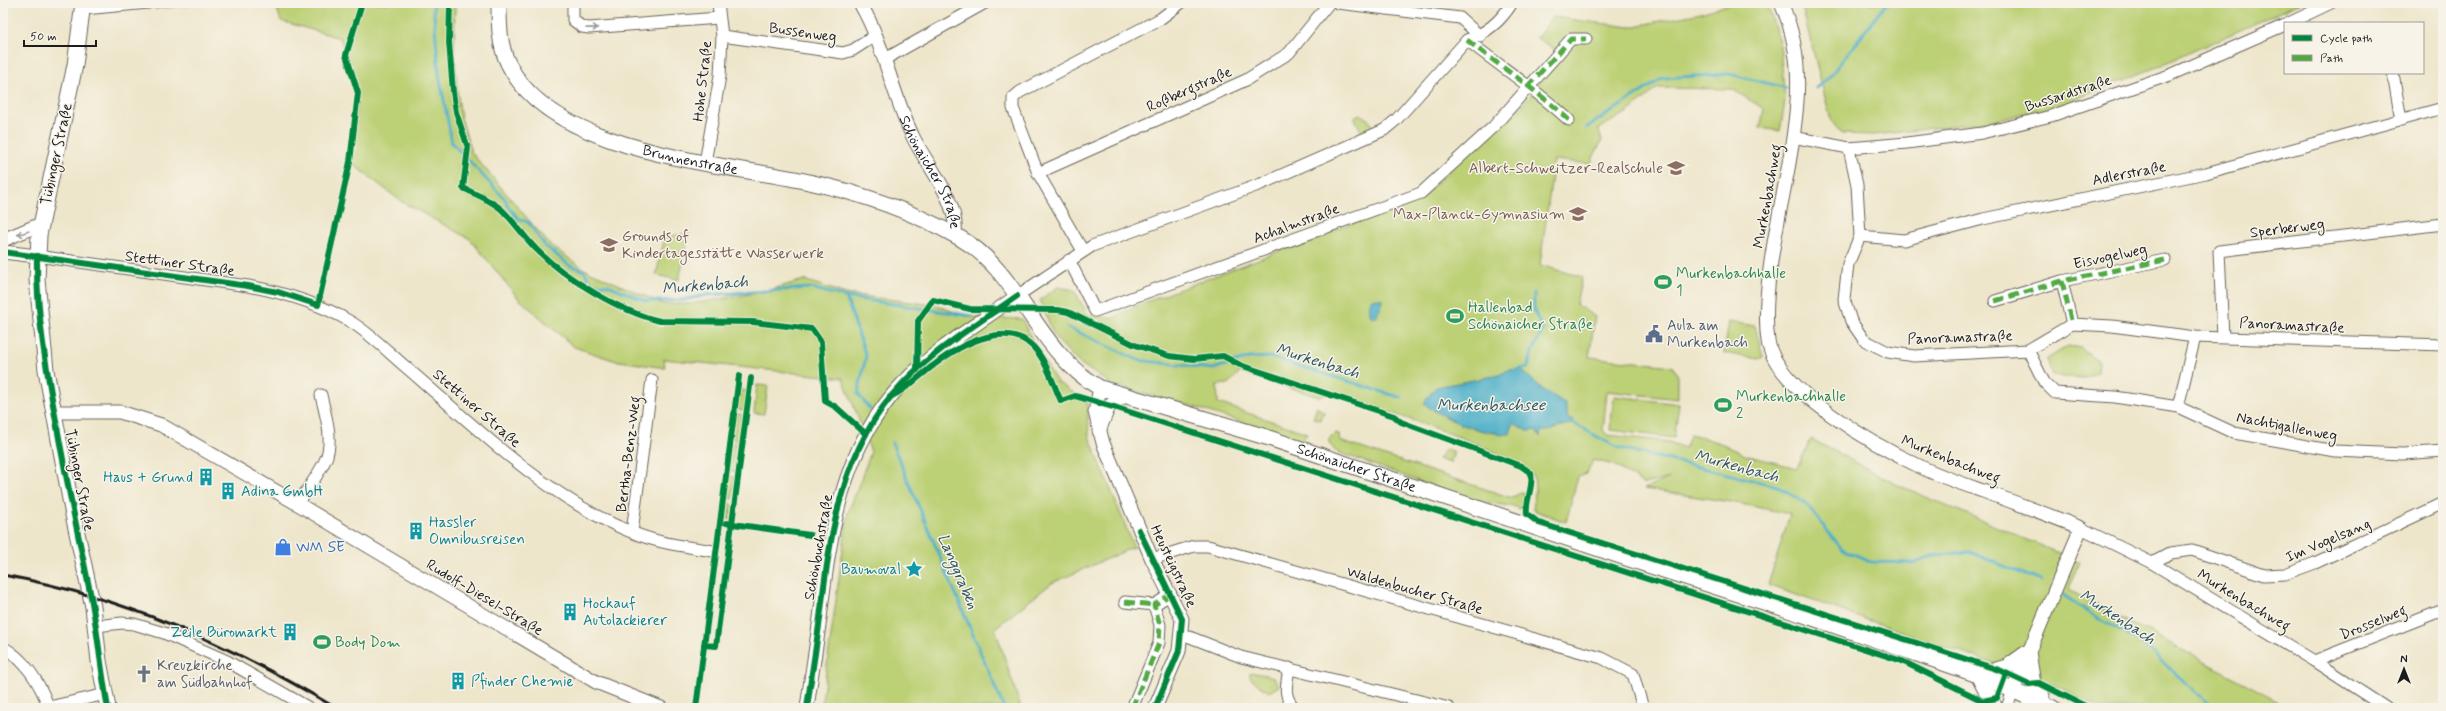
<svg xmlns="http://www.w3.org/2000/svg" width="2446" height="711" font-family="Mynerve,sans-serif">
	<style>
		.green { fill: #bcd074; stroke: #6c7648 }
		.water { fill: #49aec8; stroke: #326572 }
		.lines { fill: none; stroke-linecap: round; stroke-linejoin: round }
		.stream { stroke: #49aec8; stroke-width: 3 }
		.minor-casing { stroke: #666359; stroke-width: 13 }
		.tertiary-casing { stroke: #666359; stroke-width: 15 }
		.secondary-casing { stroke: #666359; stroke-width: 17 }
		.minor { stroke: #fff; stroke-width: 11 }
		.tertiary { stroke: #fff; stroke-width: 13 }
		.secondary { stroke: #fff; stroke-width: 15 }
		.rail { stroke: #1c1c1c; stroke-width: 3 }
		.quiet { stroke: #52a943; stroke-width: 5; stroke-dasharray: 10 5; stroke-linecap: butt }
		.cycleway-casing { stroke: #f7f3e8; stroke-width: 8 }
		.cycleway { stroke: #00873e; stroke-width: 6 }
		.oneway { stroke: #999 }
		.labels { text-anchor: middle; stroke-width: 3; stroke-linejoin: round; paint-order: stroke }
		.street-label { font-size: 15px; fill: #1c1c1c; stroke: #f7f3e8 }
		.education-label { font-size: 15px; fill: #785e54; stroke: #f7f3e8; text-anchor: end }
		.leisure-label { font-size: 15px; fill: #27864d; stroke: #f7f3e8; text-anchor: start }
		.service-label { font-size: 15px; fill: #4e5e75; stroke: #f7f3e8; text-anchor: start }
		.culture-label { font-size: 15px; fill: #0d838f; stroke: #f7f3e8; text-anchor: start }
		.shop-label { font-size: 15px; fill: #366cbe; stroke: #f7f3e8; text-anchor: start }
		.worship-label { font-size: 15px; fill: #5b616d; stroke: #f7f3e8; text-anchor: start }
		.water-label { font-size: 16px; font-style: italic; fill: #2e5661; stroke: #f7f3e8 }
	</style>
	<rect width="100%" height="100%" fill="#f7f3e8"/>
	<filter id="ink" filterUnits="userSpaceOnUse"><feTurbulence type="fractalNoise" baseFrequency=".025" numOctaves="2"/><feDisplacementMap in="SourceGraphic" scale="8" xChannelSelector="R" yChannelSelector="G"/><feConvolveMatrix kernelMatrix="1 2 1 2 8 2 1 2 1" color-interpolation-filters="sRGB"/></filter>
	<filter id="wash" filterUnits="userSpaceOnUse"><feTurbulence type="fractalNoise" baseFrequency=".012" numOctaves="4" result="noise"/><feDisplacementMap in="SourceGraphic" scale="16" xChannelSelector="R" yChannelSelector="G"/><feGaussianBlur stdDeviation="0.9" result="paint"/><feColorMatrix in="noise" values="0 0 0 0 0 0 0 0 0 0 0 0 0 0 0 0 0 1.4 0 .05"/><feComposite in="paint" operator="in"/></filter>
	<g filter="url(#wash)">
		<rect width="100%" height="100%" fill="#eee6cb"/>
		<!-- green -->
		<g class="green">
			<polygon points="154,3 207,3 155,9"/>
			<polygon points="275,3 455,3 454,48 457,90 461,118 471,152 550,245 584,269 663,304 691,304 762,292 804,280 846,294 934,305 970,317 1022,319 1037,350 1057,382 1087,402 1089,436 1134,547 1052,583 995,628 1021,708 821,708 848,513 871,452 843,378 664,359 665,368 613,360 574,347 518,298 470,239 402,202 350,162 358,93 340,38 281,21"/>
			<path d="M1733 3H1767L1780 45 1785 101 1780 131 1760 128 1764 109 1732 89 1658 88 1628 112 1598 129 1602 140 1590 164 1554 160 1540 265 1582 277 1576 304 1595 317 1589 357 1673 366 1678 376V399L1607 391 1603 430 1608 435 1669 442 1685 448 1691 434 1723 444 1745 455 1797 468 1811 439 1898 485 2080 562 2069 590 2271 697 2287 708H2100L2057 686 1768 585 1790 514 1731 502 1644 489 1670 478 1643 484 1614 465 1593 460 1587 474 1578 477 1566 522 1533 510C1534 500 1537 486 1533 476 1521 453 1362 403 1330 393L1319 397 1240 372 1228 384 1217 385 1218 403 1307 433 1302 442 1194 407 1112 385 1078 362 1058 341 1053 333 1040 300 1058 287 1074 290 1088 315 1112 318 1141 304 1423 196 1517 104 1519 110 1540 82 1566 56 1537 38 1552 17 1630 27 1701 13Z"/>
			<polygon points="1801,3 2301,3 2157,67 2057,106 1986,122 1874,135 1842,134 1831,121"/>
			<polygon points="1360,114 1370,121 1374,129 1362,133 1354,117"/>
			<polygon points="689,233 679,280 656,275 665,237"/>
			<polygon points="1729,322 1755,326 1763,357 1758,359 1724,353"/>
			<polygon points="2068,346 2081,348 2099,361 2098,372 2085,378 2052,376 2047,359"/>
			<polygon points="757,385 768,386 764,414 754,413"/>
			<polygon points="740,390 747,391 744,411 737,410"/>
			<polygon points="1614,396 1679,404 1674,438 1610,430"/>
			<polygon points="1317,407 1324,412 1321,420 1313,418"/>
			<polygon points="737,414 743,415 740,441 733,440"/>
			<polygon points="1336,433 1339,434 1340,441 1512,498 1521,492 1526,494 1520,509 1510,505 1509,506 1471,500 1335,451 1329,443 1329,438"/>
			<polygon points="733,443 740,444 736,472 729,471"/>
			<polygon points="1446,449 1454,452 1450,463 1438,459"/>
			<polygon points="729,476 735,477 732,499 726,498"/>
			<polygon points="725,503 732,504 730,519 723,518"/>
			<polygon points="1251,672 1274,677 1279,686 1269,692 1252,680 1249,674"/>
		</g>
		<!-- water -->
		<g class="water">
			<polygon points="1374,298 1382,299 1381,309 1378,312 1377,317 1372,317 1369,312 1370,301"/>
			<path d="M1520 369 1545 391 1565 403 1568 419 1574 420 1573 424C1559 424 1555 432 1541 431L1540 437 1535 430 1528 431 1513 423 1510 434C1481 434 1449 422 1424 404L1426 399 1436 387 1499 375 1508 370Z"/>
		</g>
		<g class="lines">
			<!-- stream -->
			<g class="stream">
				<polyline points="433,3 439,74 452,143 505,199 508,206 518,218 529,223 544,245 569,265 584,271 593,284 608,285 646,301 662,301 684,300 707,295 810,288 846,297 972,316"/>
				<polyline points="1817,88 1831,75 1885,5 1890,3"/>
				<polyline points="1586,128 1663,78 1729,74 1787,88"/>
				<polyline points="846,297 866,356 858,394 870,409"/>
				<polyline points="1067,327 1138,360 1213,369 1249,358 1270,357 1402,398"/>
				<polyline points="1520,369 1528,367 1533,349 1543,330 1534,311 1534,293"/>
				<polyline points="1571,422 1616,447 1777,486 1805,503 1842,549 1872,562 1915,563 1930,556 1969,552 2041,581"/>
				<polyline points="892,443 1004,708"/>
				<polyline points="2062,594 2100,620 2138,640 2214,708"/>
				<polyline points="2257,708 2270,708"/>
			</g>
		</g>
	</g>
	<g filter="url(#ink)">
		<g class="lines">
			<!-- minor casing -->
			<g class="minor-casing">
				<g id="minor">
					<polyline points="573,3 573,20 582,27 589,28 719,18"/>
					<polyline points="1338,3 1460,18 1480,36"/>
					<polyline points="84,9 148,3"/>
					<polyline points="2289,23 2331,3"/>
					<polyline points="722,36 843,53 853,50 876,35"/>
					<path d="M1467 40C1501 67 1538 91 1569 120"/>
					<polyline points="885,59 985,3"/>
					<polyline points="2393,73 2401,120"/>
					<polyline points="1793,137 1849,148 1907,143 1982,133 2051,116 2170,75 2285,25"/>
					<polyline points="1849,148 1857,185 1860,236 1848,264 1844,299 1851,321 1864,340 1888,352 1914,356 2028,350 2072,324 2112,326 2195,337 2443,345"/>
					<polyline points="705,163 720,76 722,36 718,3"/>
					<polyline points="1038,173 1246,80 1289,53 1329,3"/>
					<polyline points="1860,236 1904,240 1983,219 2206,173 2443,108"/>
					<polyline points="1083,251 1038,173 1013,108 1013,98 1020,92 1160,19 1181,3"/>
					<path d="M37 256 248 286C285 293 319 303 351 322 371 334 389 353 407 368 437 394 467 421 498 447 544 485 604 528 662 542 679 546 696 548 713 551"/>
					<polyline points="1069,260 1095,311 1421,193 1494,126 1571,39 1586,39"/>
					<polyline points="2062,281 2072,324"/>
					<path d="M1017 296 1092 246 1261 184 1384 130 1396 120 1467 40C1487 33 1501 21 1512 3"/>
					<polyline points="1995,301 2062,281 2165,260"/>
					<polyline points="2195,337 2178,407 2234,433 2335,451 2403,454 2443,451"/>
					<polyline points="2223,337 2219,251 2443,224"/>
					<polyline points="2028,350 2044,382 2055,393 2115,397 2178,407"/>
					<path d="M298 504C307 489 321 472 327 456 333 436 325 414 321 395"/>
					<polyline points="2081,528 2152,563 2314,661 2386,708"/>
					<polyline points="632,532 652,380"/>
					<polyline points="1152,559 1194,546 1208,546 1602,658 1633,674 1643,708"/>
					<polyline points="2152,563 2171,553 2192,550 2264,575 2285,574 2315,563 2443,503"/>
					<polyline points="1125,602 1154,605"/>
					<polyline points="96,626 122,623 134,624 164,633 227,661 309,708"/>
					<polyline points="1182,634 1241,657 1449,708"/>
					<path d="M3 647C27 661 40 683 49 708"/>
					<polyline points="2314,661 2443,610"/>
					<path d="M1289 668C1287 683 1282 697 1295 708"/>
					<polyline points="49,707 106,694"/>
					<polyline points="1132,708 1159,643 1160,625 1154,605 1171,594"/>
					<polyline points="2007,708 2013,690"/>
				</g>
			</g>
			<!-- tertiary casing -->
			<g class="tertiary-casing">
				<g id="tertiary">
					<path id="s1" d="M860 3C885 46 892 95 914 139 929 168 959 202 955 235"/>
					<path d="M1781 3C1806 58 1798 112 1788 169 1779 217 1761 293 1768 341 1776 391 1880 448 1923 468 1942 477 1963 484 1983 491 2016 503 2049 515 2081 528L2013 690"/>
					<polyline points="3,240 41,224"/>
					<polyline points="3,252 37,256"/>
					<polyline points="1100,388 1095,412 1103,443 1152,559 1182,619 1179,651 1155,708"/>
					<polyline points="54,412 120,412 161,425 298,504 596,682 661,708"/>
					<polyline points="1099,431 1109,406 1124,396"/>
					<path d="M807 708C811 678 816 648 820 618 830 535 841 448 902 384 935 349 979 323 1017 296"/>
				</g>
			</g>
			<!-- secondary casing -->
			<g class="secondary-casing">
				<g id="secondary">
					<polyline points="83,3 75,65 39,235 37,280 46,370 72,510 93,607 99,661 108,708"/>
					<path id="s2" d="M499 3C499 23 499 45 508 63 550 153 722 163 809 182 860 193 914 212 960 238 1021 273 1036 352 1100 388L1266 437 1632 560 1801 614 1978 675 2053 708"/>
					<polyline points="1978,675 2007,667 2028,652 2033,684 2041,694 2045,704"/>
					<polyline points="1978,675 1995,708"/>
				</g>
			</g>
			<!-- minor -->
			<use href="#minor" class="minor"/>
			<!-- tertiary -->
			<use href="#tertiary" class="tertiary"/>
			<!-- secondary -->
			<use href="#secondary" class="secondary"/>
			<!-- rail -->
			<path class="rail" d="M3 575C125 597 230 645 336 708"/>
			<!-- quiet -->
			<g class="quiet">
				<path d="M1467 40C1501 67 1538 91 1569 120"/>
				<polyline points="1527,87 1571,39 1586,39"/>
				<polyline points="2062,281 2072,324"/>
				<polyline points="1995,301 2062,281 2165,260"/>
				<polyline points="1125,602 1154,605"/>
				<polyline points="1132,708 1159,643 1160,625 1154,605 1171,594"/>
			</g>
			<!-- cycleway casing -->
			<g class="cycleway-casing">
				<g id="cycleway">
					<path d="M450 3 449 42 453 92 456 112 468 148 463 188C475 194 491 200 501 209 514 221 524 237 537 250 566 279 621 312 660 321L753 322 812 329 821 342 825 401 836 407 866 434"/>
					<polyline points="3,252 248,286 278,292 318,305 350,162 358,93 346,55 362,3"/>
					<path d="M37 256C36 312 46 366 56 421 66 480 79 538 91 597 98 634 101 671 108 708"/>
					<path d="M917 370 918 321 933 300 970 309 1058 310 1068 312 1135 345 1169 356 1194 359 1223 356 1240 365 1394 416 1401 422 1521 466 1531 473C1534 487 1525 500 1527 514L1539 523 1914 642 1999 670 2029 684 2039 683 2089 708"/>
					<path d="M890 397C908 389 919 376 934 365 961 344 1013 315 1039 354 1049 368 1054 386 1061 401L1075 396 1117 408 1902 661 1983 701 1997 698 2006 674"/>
					<polyline points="726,523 810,535"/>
					<polyline points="1139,530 1182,619 1179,651 1155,708"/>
					<polyline points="704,645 716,646 751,378"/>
					<polyline points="696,708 739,376"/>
					<path d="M807 708C811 678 816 648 820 618 830 535 841 448 902 384 935 349 979 323 1017 296"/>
				</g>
			</g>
			<!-- cycleway -->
			<use href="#cycleway" class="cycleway"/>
		</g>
		<!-- one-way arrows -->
		<defs><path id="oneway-shaft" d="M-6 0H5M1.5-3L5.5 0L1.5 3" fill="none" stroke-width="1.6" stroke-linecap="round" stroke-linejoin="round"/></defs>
		<g class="oneway">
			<use href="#oneway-shaft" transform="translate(592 28) rotate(-1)"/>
			<use href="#oneway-shaft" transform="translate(23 233) rotate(162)"/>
		</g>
	</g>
	<!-- icons -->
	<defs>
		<g id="school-bare" transform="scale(1.38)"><path d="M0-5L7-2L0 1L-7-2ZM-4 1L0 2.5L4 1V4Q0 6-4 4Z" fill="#8d6e63" stroke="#f7f3e8" stroke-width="2.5" paint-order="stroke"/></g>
		<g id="stadium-bare" transform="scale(1.38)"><path d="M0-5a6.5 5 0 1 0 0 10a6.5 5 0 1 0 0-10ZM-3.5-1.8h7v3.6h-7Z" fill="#2e9e5b" stroke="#f7f3e8" stroke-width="2.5" paint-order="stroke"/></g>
		<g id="civic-bare" transform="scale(1.38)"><path d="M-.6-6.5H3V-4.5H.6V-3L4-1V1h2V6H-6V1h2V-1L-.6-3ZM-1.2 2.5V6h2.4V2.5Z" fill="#5c6f8a" stroke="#f7f3e8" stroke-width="2.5" paint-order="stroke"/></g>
		<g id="building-bare" transform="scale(1.38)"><path d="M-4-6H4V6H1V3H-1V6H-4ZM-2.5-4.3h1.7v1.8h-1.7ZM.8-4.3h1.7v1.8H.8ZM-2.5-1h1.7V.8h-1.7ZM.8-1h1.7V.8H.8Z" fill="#0f9aa8" stroke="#f7f3e8" stroke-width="2.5" paint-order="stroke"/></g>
		<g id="shop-bare" transform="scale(1.38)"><path d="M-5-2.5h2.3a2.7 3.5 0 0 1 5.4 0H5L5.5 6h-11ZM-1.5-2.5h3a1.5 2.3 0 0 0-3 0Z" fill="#3f7fe0" stroke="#f7f3e8" stroke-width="2.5" paint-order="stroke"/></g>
		<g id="sight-bare" transform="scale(1.38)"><path d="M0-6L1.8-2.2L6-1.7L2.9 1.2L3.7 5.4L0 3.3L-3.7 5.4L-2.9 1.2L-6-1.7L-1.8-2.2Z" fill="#0f9aa8" stroke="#f7f3e8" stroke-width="2.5" paint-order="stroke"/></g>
		<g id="church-bare" transform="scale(1.38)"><path d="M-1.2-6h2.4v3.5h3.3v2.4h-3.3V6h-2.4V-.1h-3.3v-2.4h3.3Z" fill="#6b7280" stroke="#f7f3e8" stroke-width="2.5" paint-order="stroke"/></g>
	</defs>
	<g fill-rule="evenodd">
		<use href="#school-bare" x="1676" y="168"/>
		<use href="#school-bare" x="1578" y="214"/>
		<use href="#school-bare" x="609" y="245"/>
		<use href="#stadium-bare" x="1663" y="282"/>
		<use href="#stadium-bare" x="1455" y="316"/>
		<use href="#civic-bare" x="1654" y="334"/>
		<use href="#stadium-bare" x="1723" y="405"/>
		<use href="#building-bare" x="206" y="477"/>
		<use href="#building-bare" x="228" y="491"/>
		<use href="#building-bare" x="416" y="531"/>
		<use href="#shop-bare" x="283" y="547"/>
		<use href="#sight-bare" x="914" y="569"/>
		<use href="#building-bare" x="570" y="612"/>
		<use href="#building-bare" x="290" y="632"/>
		<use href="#stadium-bare" x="322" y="642"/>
		<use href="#church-bare" x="144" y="674"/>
		<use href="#building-bare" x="458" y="681"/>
	</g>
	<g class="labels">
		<!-- street labels -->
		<g class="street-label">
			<text transform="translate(803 32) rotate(8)" y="5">Bussenweg</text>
			<text transform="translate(702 81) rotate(-84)" y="5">Hohe Straße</text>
			<text transform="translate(1189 89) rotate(-24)" y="5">Roßbergstraße</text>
			<text transform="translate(2068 93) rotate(-18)" y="5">Bussardstraße</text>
			<text transform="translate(56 154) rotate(-78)" y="5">Tübinger Straße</text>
			<text dy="5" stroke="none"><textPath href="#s2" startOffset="275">Brunnenstraße</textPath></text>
			<text dy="5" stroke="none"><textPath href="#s1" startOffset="184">Schönaicher Straße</textPath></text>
			<text transform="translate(2129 173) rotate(-11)" y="5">Adlerstraße</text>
			<text transform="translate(1767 196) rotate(-80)" y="5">Murkenbachweg</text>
			<text transform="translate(1296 223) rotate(-20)" y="5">Achalmstraße</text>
			<text transform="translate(2287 228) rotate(-7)" y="5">Sperberweg</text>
			<text transform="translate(2110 256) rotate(-12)" y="5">Eisvogelweg</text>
			<text transform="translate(180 263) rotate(8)" y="5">Stettiner Straße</text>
			<text transform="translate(2292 325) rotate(3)" y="5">Panoramastraße</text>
			<text transform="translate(1960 337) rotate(-2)" y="5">Panoramastraße</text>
			<text transform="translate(477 408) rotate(41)" y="5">Stettiner Straße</text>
			<text transform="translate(2287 426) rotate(11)" y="5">Nachtigallenweg</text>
			<text transform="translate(628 454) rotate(-83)" y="5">Bertha-Benz-Weg</text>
			<text transform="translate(1951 459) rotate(22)" y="5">Murkenbachweg</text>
			<text dy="5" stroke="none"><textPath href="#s2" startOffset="1033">Schönaicher Straße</textPath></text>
			<text transform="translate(80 480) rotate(79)" y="5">Tübinger Straße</text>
			<text transform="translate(2328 540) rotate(-23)" y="5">Im Vogelsang</text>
			<text transform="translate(818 547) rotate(-80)" y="5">Schönbuchstraße</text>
			<text transform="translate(1174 566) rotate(65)" y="5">Heusteigstraße</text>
			<text transform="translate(1415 590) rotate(16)" y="5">Waldenbucher Straße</text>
			<text transform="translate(485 597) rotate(31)" y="5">Rudolf-Diesel-Straße</text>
			<text transform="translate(2244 600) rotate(31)" y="5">Murkenbachweg</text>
			<text transform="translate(2373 622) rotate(-22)" y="5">Drosselweg</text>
		</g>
		<!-- education labels -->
		<g class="education-label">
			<text x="1663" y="173">Albert-Schweitzer-Realschule</text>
			<text x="1565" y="219">Max-Planck-Gymnasium</text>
			<text x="622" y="241" text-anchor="start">Grounds of<tspan x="622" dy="17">Kindertagesstätte Wasserwerk</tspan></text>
		</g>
		<!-- leisure labels -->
		<g class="leisure-label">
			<text x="1676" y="278">Murkenbachhalle<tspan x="1676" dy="17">1</tspan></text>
			<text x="1468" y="312">Hallenbad<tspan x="1468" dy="17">Schönaicher Straße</tspan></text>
			<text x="1736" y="401">Murkenbachhalle<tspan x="1736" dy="17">2</tspan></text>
			<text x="335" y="647">Body Dom</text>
		</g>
		<!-- service labels -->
		<g class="service-label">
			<text x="1667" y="330">Aula am<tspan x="1667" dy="17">Murkenbach</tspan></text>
		</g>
		<!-- culture labels -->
		<g class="culture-label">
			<text x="193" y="482" text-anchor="end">Haus + Grund</text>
			<text x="241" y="496">Adina GmbH</text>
			<text x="429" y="527">Hassler<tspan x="429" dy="17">Omnibusreisen</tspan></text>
			<text x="901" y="574" text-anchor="end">Baumoval</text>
			<text x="583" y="608">Hockauf<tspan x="583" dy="17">Autolackierer</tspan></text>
			<text x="277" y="637" text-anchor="end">Zeile Büromarkt</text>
			<text x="471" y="686">Pfinder Chemie</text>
		</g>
		<!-- shop labels -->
		<g class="shop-label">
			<text x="296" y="552">WM SE</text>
		</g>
		<!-- worship labels -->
		<g class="worship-label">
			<text x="157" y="670">Kreuzkirche<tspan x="157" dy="17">am Südbahnhof</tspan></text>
		</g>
		<!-- water labels -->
		<g class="water-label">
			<text transform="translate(705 284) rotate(-5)" y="6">Murkenbach</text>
			<text transform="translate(1318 360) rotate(17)" y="6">Murkenbach</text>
			<text x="1491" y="410">Murkenbachsee</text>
			<text transform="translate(1737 465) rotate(15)" y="6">Murkenbach</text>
			<text transform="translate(959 571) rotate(67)" y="6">Langgraben</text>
			<text transform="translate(2118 616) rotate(33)" y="6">Murkenbach</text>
		</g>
	</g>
	<!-- margin -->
	<rect width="2446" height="711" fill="none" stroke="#f7f3e8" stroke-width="16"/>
	<!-- legend -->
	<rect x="2284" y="22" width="140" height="52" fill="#f7f3e8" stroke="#9f9d96"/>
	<rect x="2292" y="35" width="20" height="6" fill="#00873e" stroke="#9f9d96"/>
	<text x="2320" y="42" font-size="12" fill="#1c1c1c">Cycle path</text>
	<rect x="2292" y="55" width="20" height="6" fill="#52a943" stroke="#9f9d96"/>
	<text x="2320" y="62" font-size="12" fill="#1c1c1c">Path</text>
	<!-- north arrow -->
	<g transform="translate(2404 669)" stroke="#f7f3e8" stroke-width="3" paint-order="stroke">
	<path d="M0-3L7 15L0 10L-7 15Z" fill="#1c1c1c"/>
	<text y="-6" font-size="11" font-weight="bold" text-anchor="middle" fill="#1c1c1c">N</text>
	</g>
	<!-- scale -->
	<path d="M24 40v6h72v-6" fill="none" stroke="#1c1c1c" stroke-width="2"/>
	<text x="30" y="40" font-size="12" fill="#1c1c1c" stroke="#f7f3e8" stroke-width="3" paint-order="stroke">50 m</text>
</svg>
